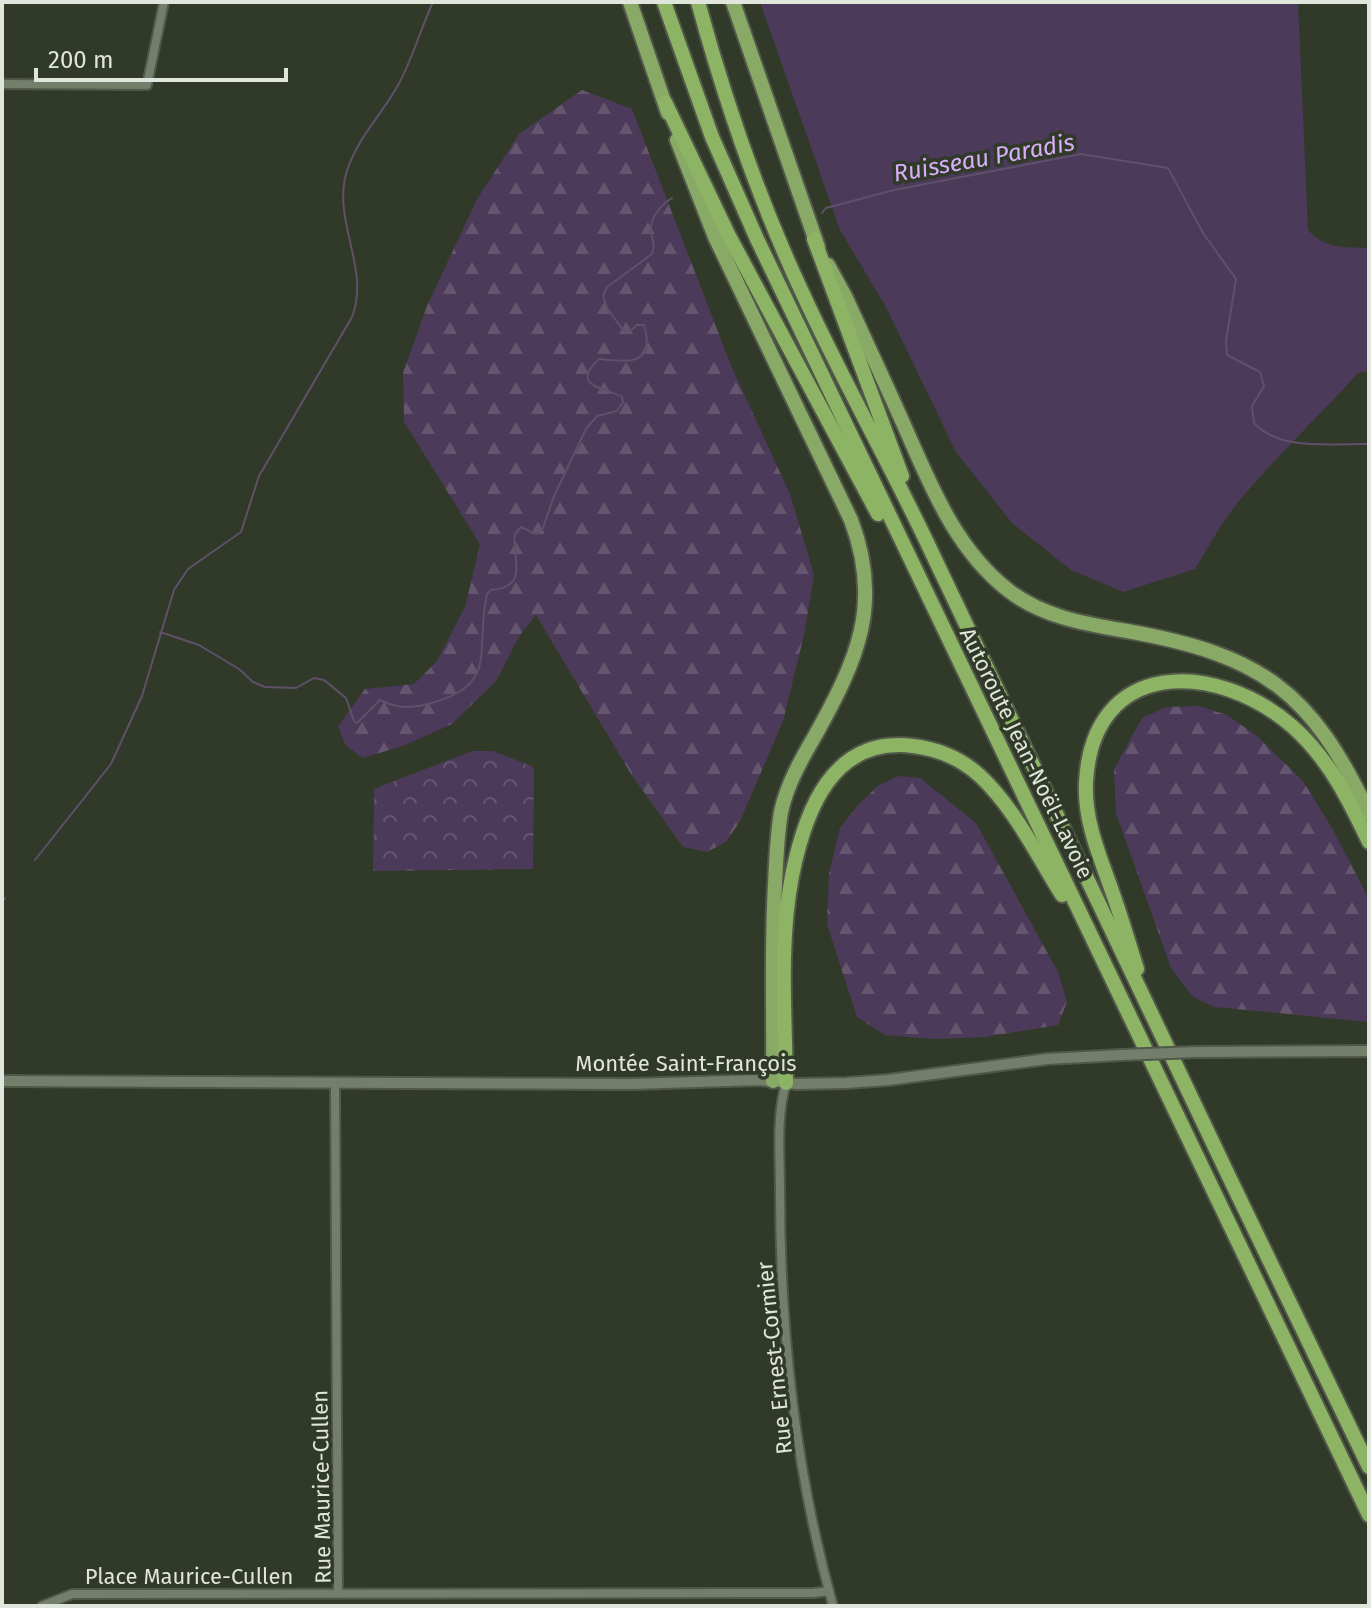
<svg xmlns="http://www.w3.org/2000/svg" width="1371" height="1608" font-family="'Fira Sans',sans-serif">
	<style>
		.grass { fill: #4b3a59 }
		.forest { fill: url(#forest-firs) }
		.park { fill: url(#park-crowns) }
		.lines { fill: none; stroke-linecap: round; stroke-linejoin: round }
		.stream { stroke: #60506a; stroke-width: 2 }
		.minor-casing { stroke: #515849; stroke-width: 12 }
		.tertiary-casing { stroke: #515849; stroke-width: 14 }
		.trunk-casing { stroke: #515849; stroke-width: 18 }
		.motorway-casing { stroke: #515849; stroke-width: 18 }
		.minor { stroke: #747f6b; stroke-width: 8 }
		.tertiary { stroke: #747f6b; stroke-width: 10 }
		.trunk { stroke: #8a6; stroke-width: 14 }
		.motorway { stroke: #8db464; stroke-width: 14 }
		.tertiary-bridge-casing { stroke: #515849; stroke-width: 14; stroke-linecap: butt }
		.tertiary-bridge { stroke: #747f6b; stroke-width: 10 }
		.labels { text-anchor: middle; stroke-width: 7; stroke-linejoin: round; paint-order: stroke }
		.street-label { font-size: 22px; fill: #e0e6db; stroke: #313a28 }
		.water-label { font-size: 24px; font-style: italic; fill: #d7aef8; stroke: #313a28 }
	</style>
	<defs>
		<pattern id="forest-firs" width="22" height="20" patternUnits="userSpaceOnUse" patternTransform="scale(2)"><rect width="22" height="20" fill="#4b3a59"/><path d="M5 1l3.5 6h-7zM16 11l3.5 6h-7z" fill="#655670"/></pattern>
		<pattern id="park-crowns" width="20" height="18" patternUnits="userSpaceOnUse" patternTransform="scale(2)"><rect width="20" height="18" fill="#4b3a59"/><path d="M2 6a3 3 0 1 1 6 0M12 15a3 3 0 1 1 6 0" fill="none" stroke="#655670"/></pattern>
	</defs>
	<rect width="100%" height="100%" fill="#313a28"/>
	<!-- grass -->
	<path class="grass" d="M760 2H1298L1308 230C1325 249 1345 247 1369 248V371L1358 373C1318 418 1273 459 1235 506 1220 525 1208 548 1195 569L1123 592 1071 570 1012 523 956 452 886 307 840 230Z"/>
	<!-- forest -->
	<g class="forest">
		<polygon points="582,90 632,109 732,368 790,494 814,575 804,635 783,721 740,821 726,842 707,852 683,847 631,774 536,615 520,635 496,681 452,724 403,746 362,758 345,744 338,726 365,689 414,684 437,661 465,607 480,544 404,422 403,373 427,306 476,201 519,134"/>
		<polygon points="1199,706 1227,715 1257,736 1303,781 1332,828 1369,899 1369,1022 1215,1007 1193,997 1171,968 1116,813 1114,769 1142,718 1167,707"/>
		<polygon points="898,776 920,778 976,823 1058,972 1067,1002 1058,1025 985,1037 936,1039 885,1035 857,1017 827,924 829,873 840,828 859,804 879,785"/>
	</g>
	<!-- park -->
	<polygon class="park" points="472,751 493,751 534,767 533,869 373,871 374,789"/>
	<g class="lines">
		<!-- stream -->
		<g class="stream">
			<path d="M822 213 826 208 894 190 1081 154 1168 168 1203 233 1236 279 1226 341 1227 355 1260 372 1264 386 1252 406 1254 423C1281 452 1333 443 1369 444"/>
			<path d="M160 632 199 645 239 669 253 682 265 687 296 688 314 678 324 680 346 698 354 721 357 723 380 700C395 708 411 709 428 704 501 685 474 652 487 594L491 590C531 587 511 557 515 534L521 527 536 534 543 528 554 496 586 429 597 416 617 411 623 402 622 397C605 387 569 387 599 359 629 362 656 366 644 325H637L630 331 623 330 607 308 603 296 607 287 652 254C655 244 653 242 651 233 649 218 661 205 672 198"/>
			<path d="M35 860 111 764 142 696 174 590 188 569 241 532 259 476 352 317C370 271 335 225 345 178 353 143 380 117 397 87 412 61 420 30 433 2"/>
			<polyline points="2,902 5,898"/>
		</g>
		<!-- minor casing -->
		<g class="minor-casing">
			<g id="minor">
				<polyline points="2,84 147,85 164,2"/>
				<path d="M786 1083C776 1118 780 1155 780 1191 780 1330 796 1473 833 1606"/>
				<polyline points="335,1084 338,1593"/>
				<polyline points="42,1606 72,1594 813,1593 829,1591"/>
			</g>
		</g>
		<!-- tertiary casing -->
		<g class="tertiary-casing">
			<g id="tertiary">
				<polyline points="1195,1052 1369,1051"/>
				<polyline points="2,1081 632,1084 759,1080 797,1084 846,1083 888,1080 1047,1059 1121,1055"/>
			</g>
		</g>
		<!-- trunk casing -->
		<g class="trunk-casing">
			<g id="trunk">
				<polyline points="630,2 668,113"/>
				<polyline points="733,2 818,247"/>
				<path d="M677 140 715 237 851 520C883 604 857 660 816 734 802 758 787 784 781 812 777 836 776 861 775 885 771 950 774 1016 773 1081"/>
				<path d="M828 265 845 296C864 338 884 380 903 423 930 483 954 548 1008 590 1042 617 1086 624 1127 631 1261 655 1311 690 1369 814"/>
			</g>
		</g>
		<!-- motorway casing -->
		<g class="motorway-casing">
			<g id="motorway">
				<polyline points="664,2 712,137 757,239 1369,1515"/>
				<path d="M698 2C725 101 758 198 802 292 842 380 891 465 932 553 1076 859 1222 1163 1369 1467"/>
				<polyline points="665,102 728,234 878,514"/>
				<polyline points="814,239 902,476"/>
				<path d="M1137 969C1129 944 1122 919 1113 894 1101 859 1084 822 1086 783 1092 657 1217 660 1293 727 1329 759 1349 800 1369 842"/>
				<path d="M786 1083C785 1015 779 943 792 876 805 811 832 736 913 746 938 749 961 759 979 775 1014 807 1037 855 1062 895"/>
			</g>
		</g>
		<!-- minor -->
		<use href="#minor" class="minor"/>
		<!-- tertiary -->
		<use href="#tertiary" class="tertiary"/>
		<!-- trunk -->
		<use href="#trunk" class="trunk"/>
		<!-- motorway -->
		<use href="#motorway" class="motorway"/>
		<!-- tertiary-bridge casing -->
		<g class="tertiary-bridge-casing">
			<polyline id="tertiary-bridge" points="1121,1055 1195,1052"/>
		</g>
		<!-- tertiary-bridge -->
		<use href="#tertiary-bridge" class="tertiary-bridge"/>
	</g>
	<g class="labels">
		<!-- street labels -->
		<g class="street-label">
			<text transform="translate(1027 753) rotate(64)" y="8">Autoroute Jean-Noël-Lavoie</text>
			<text x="686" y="1071">Montée Saint-François</text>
			<text transform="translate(774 1358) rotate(-96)" y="8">Rue Ernest-Cormier</text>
			<text transform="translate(321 1487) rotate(-91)" y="8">Rue Maurice-Cullen</text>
			<text x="189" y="1584">Place Maurice-Cullen</text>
		</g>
		<!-- water labels -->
		<g class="water-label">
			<text transform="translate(984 158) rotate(-10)" y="8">Ruisseau Paradis</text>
		</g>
	</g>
	<!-- border -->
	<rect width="1371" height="1608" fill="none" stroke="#e0e6db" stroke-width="8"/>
	<!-- scale -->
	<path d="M36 68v12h250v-12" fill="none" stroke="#e0e6db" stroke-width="4"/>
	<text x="48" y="68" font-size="24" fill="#e0e6db" stroke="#313a28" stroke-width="6" paint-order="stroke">200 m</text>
</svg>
